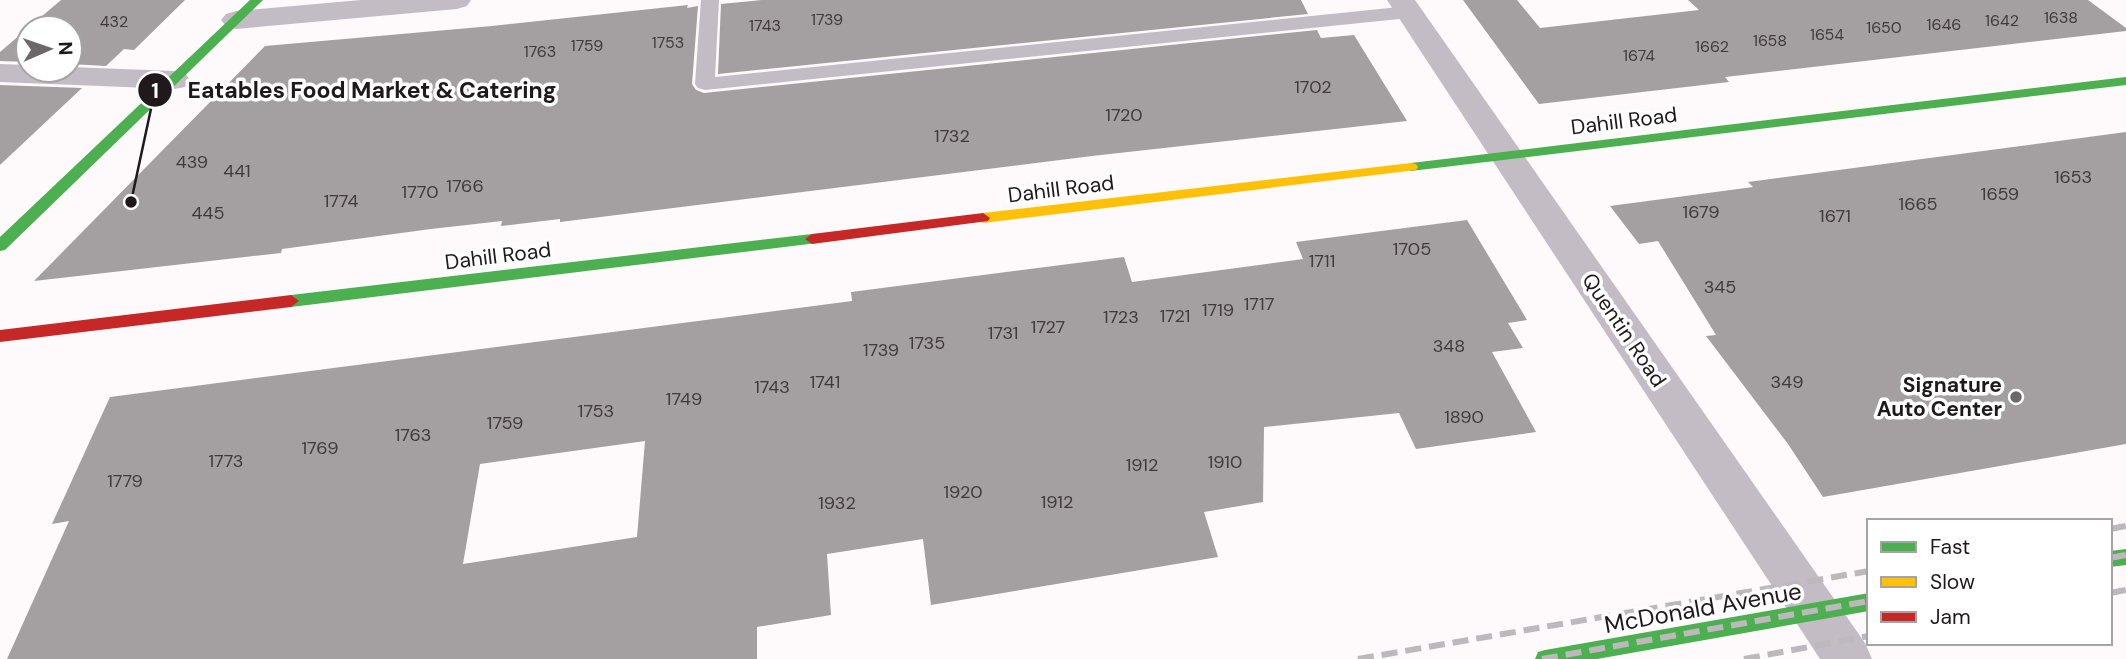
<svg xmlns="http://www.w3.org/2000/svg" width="2126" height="659" font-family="'DM Sans',sans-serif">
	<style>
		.building { fill: #a49fa1; fill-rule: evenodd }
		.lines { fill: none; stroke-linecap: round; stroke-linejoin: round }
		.lane { fill: #c3bcc4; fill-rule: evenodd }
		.street { fill: #c3bcc4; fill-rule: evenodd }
		.fast { fill: #4caf50; fill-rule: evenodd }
		.slow { fill: #ffc107; fill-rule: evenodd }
		.jam { fill: #c62828; fill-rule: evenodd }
		.rail { stroke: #bdb8bb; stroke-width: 6; stroke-dasharray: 16 8; stroke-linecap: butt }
		.poi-dot { fill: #6d6769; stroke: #fff; stroke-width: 2.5 }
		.labels { text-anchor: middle; stroke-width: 7; stroke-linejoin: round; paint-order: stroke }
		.far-number-label { font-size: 16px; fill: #403a3c }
		.number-label { font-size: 18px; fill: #403a3c }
		.street-label { font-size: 21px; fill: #1f191b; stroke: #fff }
		.poi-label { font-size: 21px; font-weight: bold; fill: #1f191b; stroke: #fff; text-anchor: end }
		.near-street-label { font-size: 24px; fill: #1f191b; stroke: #fff }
		.leader { fill: none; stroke: #1f191b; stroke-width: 2.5 }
		.callout-dot { fill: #1f191b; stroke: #fff; stroke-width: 2.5 }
		.mark-label { font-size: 21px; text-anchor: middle; font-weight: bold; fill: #fff }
		.callout-label { font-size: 23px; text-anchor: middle; font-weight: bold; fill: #1f191b; stroke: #fff; stroke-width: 7; stroke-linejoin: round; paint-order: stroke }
	</style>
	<rect width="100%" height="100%" fill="#fef9fb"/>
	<!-- building -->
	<g class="building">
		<polygon points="61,0 185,0 134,50 124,49 106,66 70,64 70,28 28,28"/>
		<polygon points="762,0 1301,0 1308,14 718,74 721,4"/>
		<polygon points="1463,0 1517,0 1540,28 1699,10 1688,0 2088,0 2126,28 2126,31 1725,77 1729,82 1539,104"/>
		<polygon points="688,5 687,8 698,6 692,84 696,90 704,93 1317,30 1321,38 1354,35 1407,121 1092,156 560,222 560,219 501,226 502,221 431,229 282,249 281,253 34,281 265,46 492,26"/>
		<polygon points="28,28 28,62 0,61 0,52"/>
		<polygon points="0,85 82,88 0,165"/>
		<polygon points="2126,132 2126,444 1823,497 1788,444 1706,336 1716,335 1658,241 1639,244 1610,206 1753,187 1748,182"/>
		<path d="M1467 220 1527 320 1508 323 1523 348 1492 352 1536 432 1416 449 1399 413 1264 427 1263 502 1204 512 1218 557 931 605 923 539 827 554 831 615 757 627V659H7L69 521 52 524 110 397 852 301 851 292 1124 257 1132 282 1303 259 1296 242ZM645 441 637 537 463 564 480 464Z"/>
	</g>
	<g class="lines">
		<!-- lane -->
		<polygon class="lane" points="701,0 719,0 715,77 1409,6 1418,12 1409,18 705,90 698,88 695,84"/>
		<!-- street -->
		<g class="street">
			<polygon points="361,0 471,0 467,6 457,9 236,29 226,26 221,20 226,14 236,11"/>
			<polygon points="1387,0 1415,0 1865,643 1872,659 1820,659"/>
			<polygon points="0,64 28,65 28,70 70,70 70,67 174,71 185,73 190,80 185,87 174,89 0,82"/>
		</g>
		<!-- fast -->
		<g class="fast">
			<polygon points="250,0 263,0 5,250 0,251 0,237"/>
			<polygon points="2126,77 2126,85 1411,171 1404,167 1411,163"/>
			<polygon points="812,234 819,239 817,243 291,307 283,301 291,295"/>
			<polygon points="2126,549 2126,565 2110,567 2110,551"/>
			<polygon points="1869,593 1869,611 1597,659 1535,659 1538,652 1545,650"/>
		</g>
		<!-- slow -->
		<polygon class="slow" points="1411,163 1416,164 1418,167 1416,170 983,223 976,218 983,213"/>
		<!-- jam -->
		<g class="jam">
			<polygon points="983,213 990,218 988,221 812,244 805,239 812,234"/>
			<polygon points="291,295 299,301 291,307 0,342 0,330"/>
		</g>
		<!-- rail -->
		<g class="rail">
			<polyline points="2110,529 2126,526"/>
			<polyline points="2110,558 2126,555"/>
			<polyline points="2110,593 2126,590"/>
			<polyline points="1358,659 1869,571"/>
			<polyline points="1542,659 1869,601"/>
			<polyline points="1744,659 1869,636"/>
		</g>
	</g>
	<!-- markers -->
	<circle class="poi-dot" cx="2016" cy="397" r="7"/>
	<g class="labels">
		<!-- far-number labels -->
		<g class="far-number-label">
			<text x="2061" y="23">1638</text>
			<text x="827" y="25">1739</text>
			<text x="2002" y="26">1642</text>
			<text x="114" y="27">432</text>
			<text x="1944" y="30">1646</text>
			<text x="765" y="31">1743</text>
			<text x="1884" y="33">1650</text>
			<text x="1827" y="40">1654</text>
			<text x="1770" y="46">1658</text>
			<text x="668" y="48">1753</text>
			<text x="587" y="51">1759</text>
			<text x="1712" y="52">1662</text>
			<text x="540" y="57">1763</text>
			<text x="1639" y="61">1674</text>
		</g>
		<!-- number labels -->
		<g class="number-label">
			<text x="1313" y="93">1702</text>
			<text x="1124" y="121">1720</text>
			<text x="952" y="142">1732</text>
			<text x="192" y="168">439</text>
			<text x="237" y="177">441</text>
			<text x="2073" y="183">1653</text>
			<text x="465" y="192">1766</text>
			<text x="420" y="198">1770</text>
			<text x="2000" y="200">1659</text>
			<text x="341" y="207">1774</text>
			<text x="1918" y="210">1665</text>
			<text x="1701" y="218">1679</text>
			<text x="208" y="219">445</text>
			<text x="1835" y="222">1671</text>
			<text x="1412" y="255">1705</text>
			<text x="1322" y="267">1711</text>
			<text x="1720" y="293">345</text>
			<text x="1259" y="310">1717</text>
			<text x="1218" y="316">1719</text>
			<text x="1175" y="322">1721</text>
			<text x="1121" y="323">1723</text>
			<text x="1048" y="333">1727</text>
			<text x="1003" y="339">1731</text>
			<text x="927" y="349">1735</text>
			<text x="1449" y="352">348</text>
			<text x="881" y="356">1739</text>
			<text x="825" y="388">1741</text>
			<text x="1787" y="388">349</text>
			<text x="772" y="393">1743</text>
			<text x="684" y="405">1749</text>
			<text x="596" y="417">1753</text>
			<text x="1464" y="423">1890</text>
			<text x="505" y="429">1759</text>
			<text x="413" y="441">1763</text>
			<text x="320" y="454">1769</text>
			<text x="226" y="467">1773</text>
			<text x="1225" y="468">1910</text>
			<text x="1142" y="471">1912</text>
			<text x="125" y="487">1779</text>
			<text x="963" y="498">1920</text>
			<text x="1057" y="508">1912</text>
			<text x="837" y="509">1932</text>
		</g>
		<!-- street labels -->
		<g class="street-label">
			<text transform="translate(1624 121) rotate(-7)" y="7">Dahill Road</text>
			<text transform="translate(1061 189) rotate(-7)" y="7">Dahill Road</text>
			<text transform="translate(498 256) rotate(-7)" y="7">Dahill Road</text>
			<text transform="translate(1624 330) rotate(56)" y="7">Quentin Road</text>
		</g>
		<!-- poi labels -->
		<g class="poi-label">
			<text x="2002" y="392">Signature<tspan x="2002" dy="24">Auto Center</tspan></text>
		</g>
		<!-- near-street labels -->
		<g class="near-street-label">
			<text transform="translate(1703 608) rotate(-10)" y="8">McDonald Avenue</text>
		</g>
	</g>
	<!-- callouts -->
	<path class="leader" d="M131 202L155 90"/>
	<g class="callout-dot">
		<circle cx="131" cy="202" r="7"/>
		<circle cx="155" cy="90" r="18"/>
	</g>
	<g class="mark-label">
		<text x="155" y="98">1</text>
	</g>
	<g class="callout-label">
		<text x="372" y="98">Eatables Food Market &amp; Catering</text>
	</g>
	<!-- legend -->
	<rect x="1867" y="519" width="245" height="126" fill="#ffffff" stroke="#a5a3a4" stroke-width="2"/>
	<rect x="1881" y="542" width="35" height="10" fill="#4caf50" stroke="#a5a3a4" stroke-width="2"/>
	<text x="1930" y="554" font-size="21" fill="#1f191b">Fast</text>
	<rect x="1881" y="577" width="35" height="10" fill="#ffc107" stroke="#a5a3a4" stroke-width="2"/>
	<text x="1930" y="589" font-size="21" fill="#1f191b">Slow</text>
	<rect x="1881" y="612" width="35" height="10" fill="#c62828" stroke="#a5a3a4" stroke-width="2"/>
	<text x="1930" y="624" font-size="21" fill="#1f191b">Jam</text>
	<!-- north arrow -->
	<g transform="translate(49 49) rotate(88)"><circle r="33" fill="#ffffff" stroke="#a5a3a4" stroke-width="2"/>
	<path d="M0-5L12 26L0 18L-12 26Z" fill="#6d6769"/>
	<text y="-10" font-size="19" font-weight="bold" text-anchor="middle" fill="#1f191b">N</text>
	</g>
</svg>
